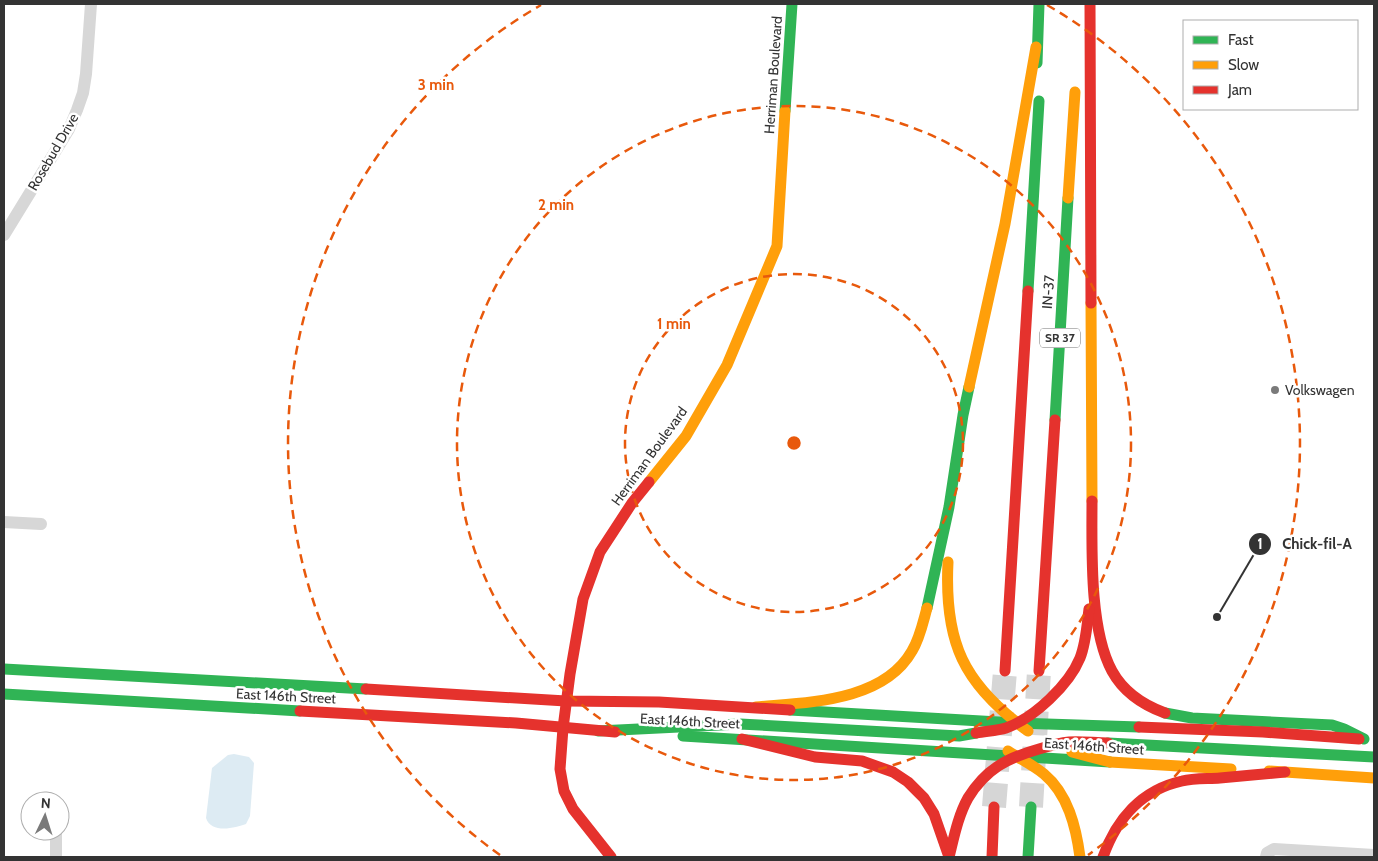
<svg xmlns="http://www.w3.org/2000/svg" width="1378" height="861" font-family="Cabin,sans-serif">
	<style>
		.water { fill: #ddebf3 }
		.lines { fill: none; stroke-linecap: round; stroke-linejoin: round }
		.highway-tunnel { stroke: #d6d6d6; stroke-width: 24; stroke-dasharray: 24 12; stroke-linecap: butt }
		.street { stroke: #d7d7d7; stroke-width: 12 }
		.fast { stroke: #30b455; stroke-width: 11 }
		.slow { stroke: #ff9f0a; stroke-width: 11 }
		.jam { stroke: #e5322d; stroke-width: 11 }
		.ring { fill: none; stroke: #e8590c; stroke-width: 2.5; stroke-dasharray: 9 6 }
		.poi-dot { fill: #7a7a7a; stroke: #fff; stroke-width: 2 }
		.labels { text-anchor: middle; stroke-width: 5; stroke-linejoin: round; paint-order: stroke }
		.shield { fill: #fff; stroke: #707070; stroke-width: 1 }
		.shield-label { font-size: 12px; font-weight: bold; fill: #333 }
		.street-label { font-size: 14px; fill: #333; stroke: #fff }
		.poi-label { font-size: 14px; fill: #333; stroke: #fff; text-anchor: start }
		.centre { fill: #e8590c; stroke: #fff; stroke-width: 2.5 }
		.ring-label { font-size: 15px; text-anchor: middle; font-weight: bold; fill: #e8590c; stroke: #fff; stroke-width: 5; stroke-linejoin: round; paint-order: stroke }
		.leader { fill: none; stroke: #333; stroke-width: 2 }
		.callout-dot { fill: #333; stroke: #fff; stroke-width: 2 }
		.mark-label { font-size: 15px; text-anchor: middle; font-weight: bold; fill: #fff }
		.callout-label { font-size: 15px; text-anchor: middle; font-weight: bold; fill: #333; stroke: #fff; stroke-width: 5; stroke-linejoin: round; paint-order: stroke }
	</style>
	<rect width="100%" height="100%" fill="#fff"/>
	<!-- water -->
	<path class="water" d="M234 754 249 757 254 763 250 816 246 824C235 828 211 834 206 818L212 768 228 755Z"/>
	<g class="lines">
		<!-- highway-tunnel -->
		<g class="highway-tunnel">
			<polyline points="994,807 1005,671"/>
			<polyline points="1031,807 1039,671"/>
		</g>
		<!-- street -->
		<g class="street">
			<polyline points="4,235 69,129 77,110 83,93 86,74 91,4"/>
			<polyline points="4,522 41,524"/>
			<polyline points="56,833 56,857"/>
			<polyline points="1266,857 1267,853 1274,849 1374,855"/>
		</g>
		<!-- fast -->
		<g class="fast">
			<polyline points="1037,63 1039,4"/>
			<polyline points="785,111 792,4"/>
			<polyline points="1028,291 1039,101"/>
			<polyline points="1055,420 1068,198"/>
			<polyline points="927,608 949,507 963,415 969,387"/>
			<polyline points="4,669 366,689"/>
			<polyline points="4,694 300,711"/>
			<polyline points="790,710 1016,723 1139,727"/>
			<polyline points="1165,713 1192,718 1332,725 1344,729 1364,739"/>
			<polyline points="598,731 740,724 959,736 976,733"/>
			<polyline points="683,736 1110,762"/>
			<polyline points="1108,743 1374,757"/>
			<polyline points="1028,857 1031,807"/>
		</g>
		<!-- slow -->
		<g class="slow">
			<polyline points="1068,198 1075,92"/>
			<polyline points="1091,303 1092,501"/>
			<polyline points="969,387 1005,224 1036,47"/>
			<polyline points="649,482 686,436 727,365 777,246 785,111"/>
			<path d="M948 562C944 642 963 684 1028 731"/>
			<path d="M756 707C808 702 883 702 912 651 920 638 923 622 927 608"/>
			<path d="M1008 751C1020 759 1033 765 1044 774 1068 794 1076 827 1080 857"/>
			<polyline points="1072,752 1110,762"/>
			<polyline points="1110,762 1231,769"/>
			<polyline points="1269,771 1374,778"/>
		</g>
		<!-- jam -->
		<g class="jam">
			<polyline points="1090,4 1091,303"/>
			<path d="M1092 501C1092 548 1089 629 1112 671 1123 691 1143 705 1165 713"/>
			<polyline points="1005,671 1028,291"/>
			<polyline points="1039,671 1055,420"/>
			<polyline points="366,689 566,701 659,702 790,710"/>
			<polyline points="300,711 516,723 615,732"/>
			<polyline points="1139,727 1263,732 1359,739"/>
			<path d="M976 733C986 731 997 731 1006 728 1034 718 1069 685 1080 658 1086 643 1087 625 1089 609"/>
			<polyline points="742,739 815,757 862,761 893,772 908,782 924,798 934,814 949,857"/>
			<polyline points="611,857 573,809 564,791 560,769 563,728 570,674 583,599 600,552 632,503 649,482"/>
			<path d="M949 857C954 837 958 816 968 798 986 769 1007 758 1039 749 1049 746 1059 743 1069 742 1082 741 1095 743 1108 743"/>
			<polyline points="992,857 994,807"/>
			<path d="M1103 857C1116 820 1141 790 1182 781 1194 778 1208 779 1220 778 1242 776 1263 774 1285 772"/>
		</g>
	</g>
	<!-- distance rings -->
	<g class="ring">
		<circle cx="794" cy="443" r="169"/>
		<circle cx="794" cy="443" r="337"/>
		<path d="M500 855A506 506 0 0 1 541 5M1047 5A506 506 0 0 1 1088 855"/>
	</g>
	<!-- markers -->
	<circle class="poi-dot" cx="1275" cy="390" r="5"/>
	<g class="labels">
		<!-- shield labels -->
		<rect class="shield" x="1040" y="328.5" width="40" height="19" rx="4"/>
		<g class="shield-label">
			<text x="1060" y="342">SR 37</text>
		</g>
		<!-- street labels -->
		<g class="street-label">
			<text transform="translate(773 75) rotate(-86)" y="5">Herriman Boulevard</text>
			<text transform="translate(53 152) rotate(-60)" y="5">Rosebud Drive</text>
			<text transform="translate(1048 292) rotate(-86)" y="5">IN-37</text>
			<text transform="translate(649 456) rotate(-54)" y="5">Herriman Boulevard</text>
			<text transform="translate(286 696) rotate(3)" y="5">East 146th Street</text>
			<text transform="translate(690 721) rotate(3)" y="5">East 146th Street</text>
			<text transform="translate(1094 746) rotate(4)" y="5">East 146th Street</text>
		</g>
		<!-- poi labels -->
		<g class="poi-label">
			<text x="1285" y="395">Volkswagen</text>
		</g>
	</g>
	<circle cx="794" cy="443" r="8" class="centre"/>
	<g class="ring-label">
		<text x="436" y="90">3 min</text>
		<text x="556" y="210">2 min</text>
		<text x="674" y="329">1 min</text>
	</g>
	<!-- callouts -->
	<path class="leader" d="M1217 617L1260 544"/>
	<g class="callout-dot">
		<circle cx="1217" cy="617" r="5"/>
		<circle cx="1260" cy="544" r="12"/>
	</g>
	<g class="mark-label">
		<text x="1260" y="549">1</text>
	</g>
	<g class="callout-label">
		<text x="1317" y="549">Chick-fil-A</text>
	</g>
	<!-- border -->
	<rect width="1378" height="861" fill="none" stroke="#333333" stroke-width="10"/>
	<!-- legend -->
	<rect x="1183" y="20" width="175" height="90" fill="#ffffff" stroke="#adadad"/>
	<rect x="1193" y="36" width="25" height="8" fill="#30b455" stroke="#adadad"/>
	<text x="1228" y="45" font-size="15" fill="#333333">Fast</text>
	<rect x="1193" y="61" width="25" height="8" fill="#ff9f0a" stroke="#adadad"/>
	<text x="1228" y="70" font-size="15" fill="#333333">Slow</text>
	<rect x="1193" y="86" width="25" height="8" fill="#e5322d" stroke="#adadad"/>
	<text x="1228" y="95" font-size="15" fill="#333333">Jam</text>
	<!-- north arrow -->
	<g transform="translate(45 816) rotate(4)"><circle r="24" fill="#ffffff" stroke="#adadad"/>
	<path d="M0-4L9 19L0 12L-9 19Z" fill="#7a7a7a"/>
	<text y="-8" font-size="14" font-weight="bold" text-anchor="middle" fill="#333333">N</text>
	</g>
</svg>
